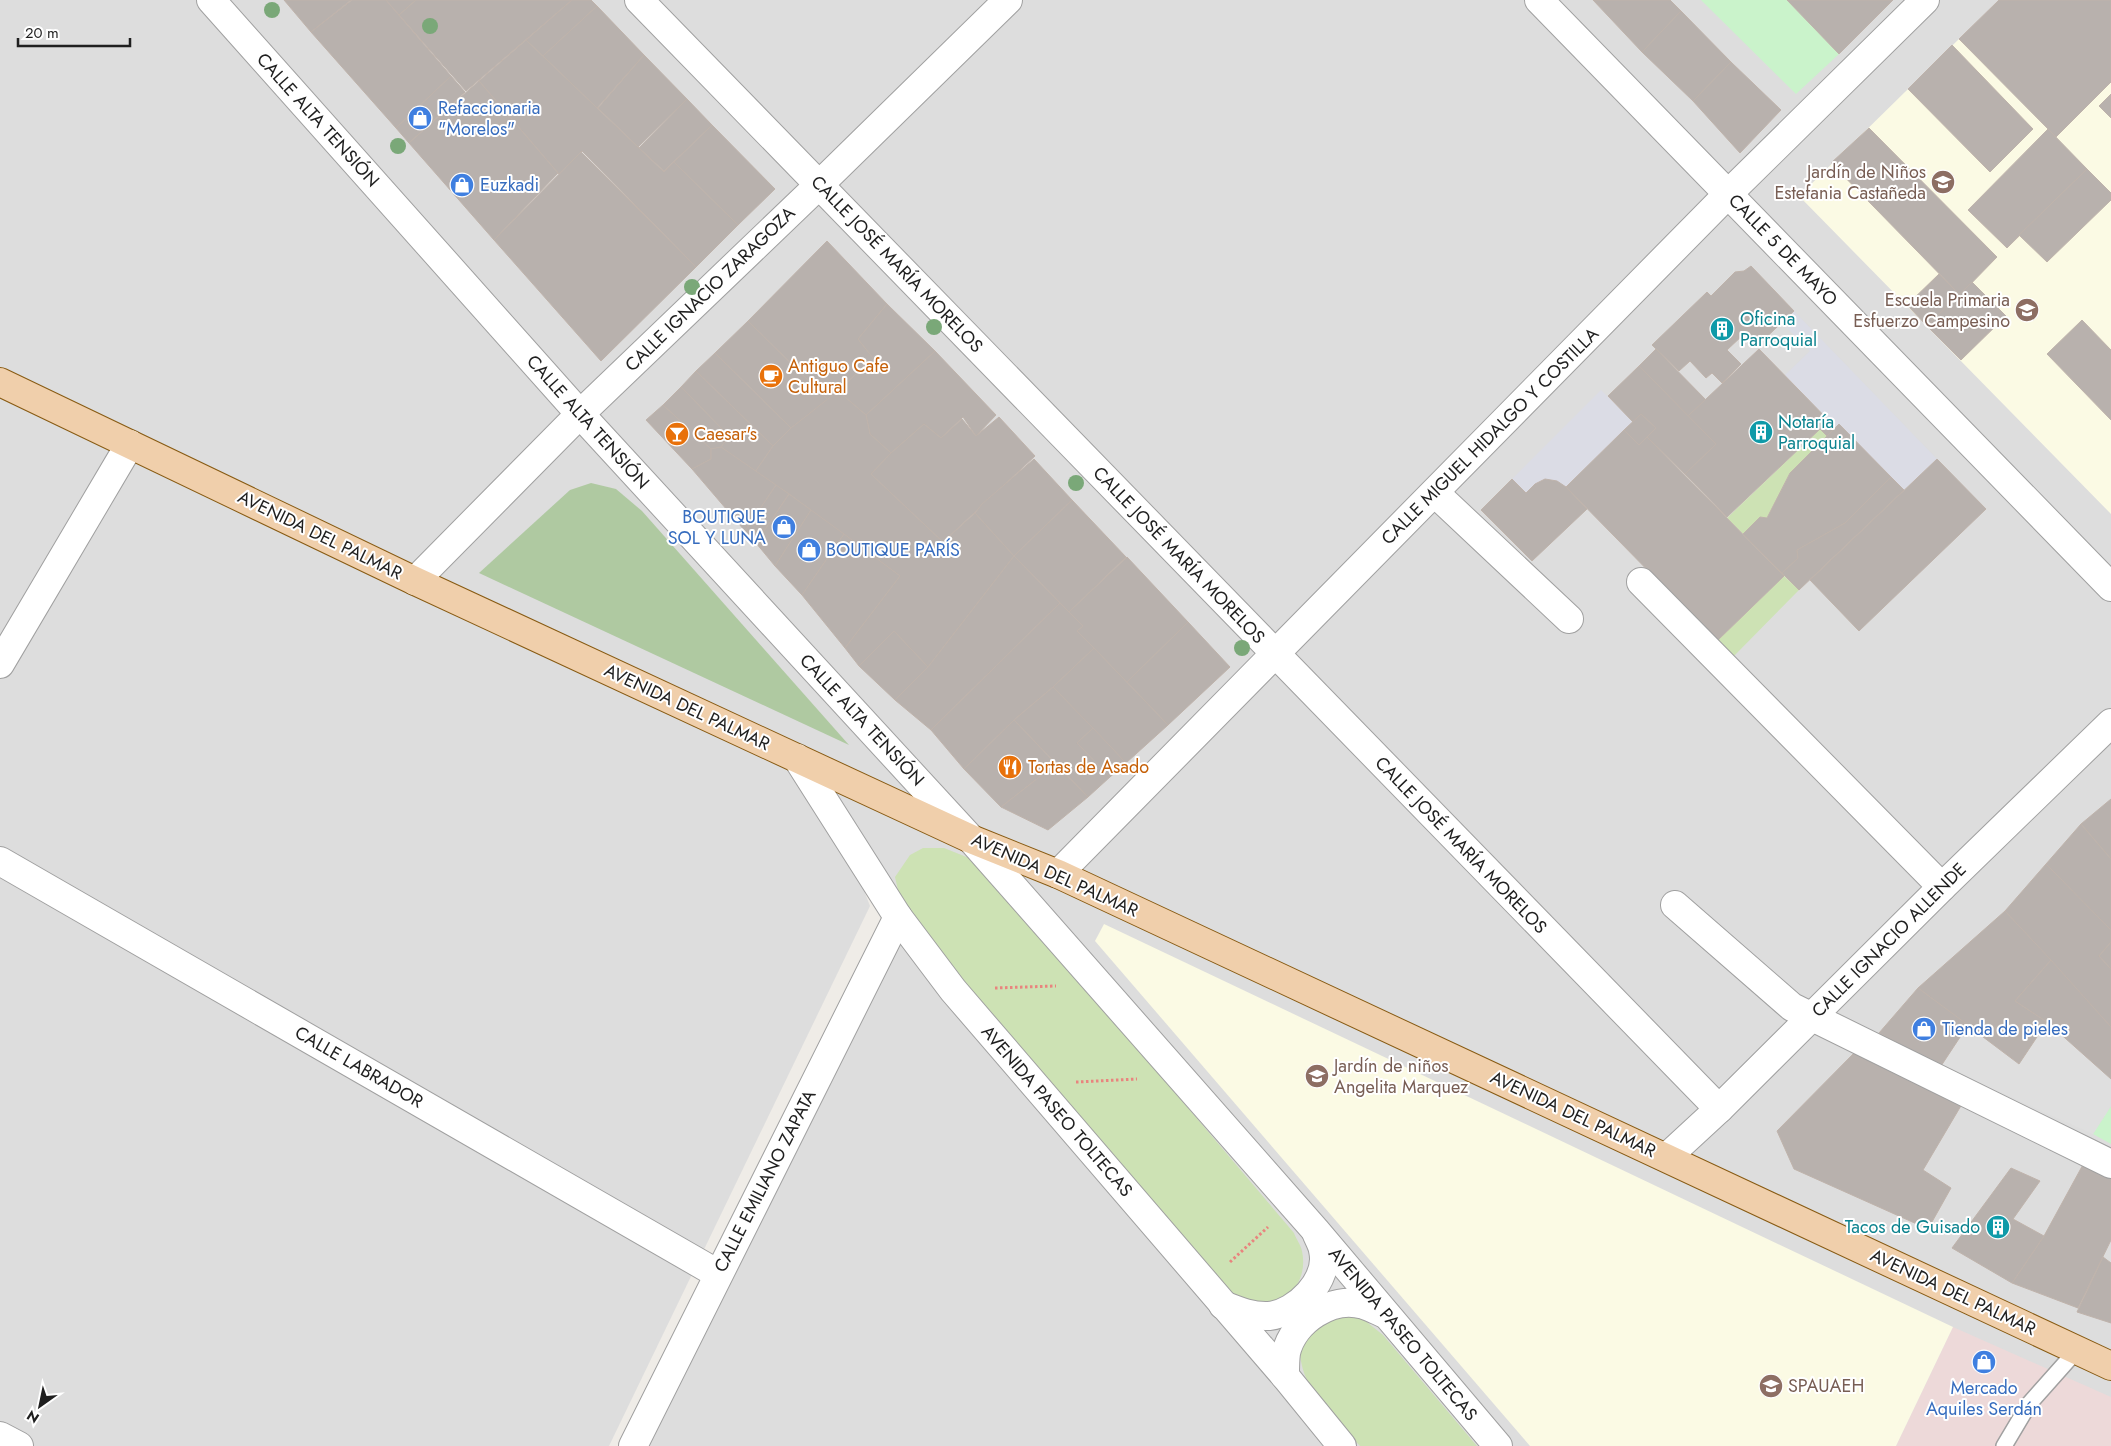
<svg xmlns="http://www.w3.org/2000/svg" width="2111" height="1446" font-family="Jost,sans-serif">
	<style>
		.residential { fill: #ddd }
		.commercial { fill: #edd9d9 }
		.education { fill: #fbfae4 }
		.grass { fill: #cde2b4 }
		.forest { fill: #afc9a1 }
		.park { fill: #caf3cb }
		.parking { fill: #dfdfdf }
		.plaza { fill: #dbdce5 }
		.building { fill: #b8b1ad; stroke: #bfb3ab }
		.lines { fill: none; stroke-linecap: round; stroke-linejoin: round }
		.service-casing { stroke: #a0a0a0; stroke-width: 18 }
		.minor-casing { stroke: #a0a0a0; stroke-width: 30 }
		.tertiary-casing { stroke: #a0a0a0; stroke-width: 30 }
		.primary-casing { stroke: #885b13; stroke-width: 30 }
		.path { stroke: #e9847e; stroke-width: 3; stroke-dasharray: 2.5 2.5; stroke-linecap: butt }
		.service { stroke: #fff; stroke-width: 15 }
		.minor { stroke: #fff; stroke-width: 28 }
		.tertiary { stroke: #fff; stroke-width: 28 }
		.primary { stroke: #f0cfab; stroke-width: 28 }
		.tree { fill: #7aa878 }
		.labels { text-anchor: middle; stroke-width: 4; stroke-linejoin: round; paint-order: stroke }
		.shop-label { font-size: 18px; fill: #366cbe; stroke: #fff; text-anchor: start }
		.street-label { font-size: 18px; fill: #1f1f1f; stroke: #fff }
		.education-label { font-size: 18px; fill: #785e54; stroke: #fff; text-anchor: end }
		.culture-label { font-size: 18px; fill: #0d838f; stroke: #fff; text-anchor: start }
		.food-label { font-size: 18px; fill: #c56008; stroke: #fff; text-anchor: start }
	</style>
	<rect width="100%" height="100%" fill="#efece7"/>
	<!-- residential -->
	<g class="residential">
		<polygon points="0,0 2111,0 2111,1356 0,373"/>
		<polygon points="0,396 823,784 870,906 609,1446 0,1446"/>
		<polygon points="830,786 2111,1373 2111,1446 630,1446 882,916"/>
	</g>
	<!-- commercial -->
	<polygon class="commercial" points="1953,1327 2111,1397 2111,1446 1896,1446"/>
	<!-- education -->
	<g class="education">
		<polygon points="1959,39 2056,137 2111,82 2111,514 1799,196"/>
		<polygon points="1104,924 1953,1327 1896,1446 1530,1446 1095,941"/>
	</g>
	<!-- grass -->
	<g class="grass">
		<polygon points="1820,429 1827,436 1790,473 1767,518 1760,517 1743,534 1727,518"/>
		<polygon points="1784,576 1799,590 1733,657 1717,641"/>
		<path d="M923 848H944L969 858 1004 891 1294 1233C1296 1239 1301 1245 1302 1251 1310 1287 1277 1316 1243 1300 1237 1297 1230 1290 1225 1286L942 956 901 903 895 877 910 855Z"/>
		<path d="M1344 1314 1363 1319 1383 1335 1477 1446H1360C1336 1419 1302 1391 1300 1353 1300 1347 1303 1340 1304 1334Z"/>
	</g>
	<!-- forest -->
	<polygon class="forest" points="591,483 616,489 642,511 849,745 479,573 570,490"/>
	<!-- park -->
	<g class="park">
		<polygon points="1701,0 1787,0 1839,54 1796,94"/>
		<polygon points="2111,1106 2111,1144 2093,1134"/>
	</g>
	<!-- parking -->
	<polygon class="parking" points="2047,1022 2111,1079 2111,1106 2093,1134 1941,1066 1968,1025 2019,1063"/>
	<!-- plaza -->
	<g class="plaza">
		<polygon points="1794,311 1937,459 1904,490 1839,425 1836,428 1785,375 1810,351 1782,323"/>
		<polygon points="1601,390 1633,422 1566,487 1545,479 1535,484 1526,493 1512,479"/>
	</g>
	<!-- building -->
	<g class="building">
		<polygon points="284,0 351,0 311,32"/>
		<polygon points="352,0 386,0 451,76 396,128 311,32"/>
		<polygon points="386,0 416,0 399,15"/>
		<polygon points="416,0 572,0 466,91 399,15"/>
		<polygon points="572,0 591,0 597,6 543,56 526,40"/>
		<polygon points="1593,0 1670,0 1681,11 1642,52"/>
		<polygon points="1787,0 1893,0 1839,54"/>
		<polygon points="1999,0 2111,0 2111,82 2056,137 1959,39"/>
		<polygon points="597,6 644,55 597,108 543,56"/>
		<polygon points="1681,11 1731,62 1693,101 1642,52"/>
		<polygon points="526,40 664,172 674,162 738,225 696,267 582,151 559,174 479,81"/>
		<polygon points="1952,45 2033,129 1990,172 1908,89"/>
		<polygon points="644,55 687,99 638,147 598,108"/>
		<polygon points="1731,62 1781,110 1740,153 1693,101"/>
		<polygon points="451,76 465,92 409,143 396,128"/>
		<polygon points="479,81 558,173 494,240 409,143"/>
		<polygon points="2111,94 2111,118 2099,106"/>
		<polygon points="687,99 712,125 664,171 639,148"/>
		<polygon points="712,125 775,189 738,225 674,162"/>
		<polygon points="1869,128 1997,257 1960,295 1831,163"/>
		<polygon points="2048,129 2087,169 2007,248 1968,210"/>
		<polygon points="581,152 696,267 601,361 494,240"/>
		<polygon points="2087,169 2111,193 2111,200 2047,262 2019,235"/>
		<polygon points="827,241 887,304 858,339 873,358 828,400 748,321"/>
		<polygon points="1751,266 1794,311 1756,347 1744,334 1727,350 1741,364 1722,383 1712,373 1706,378 1690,361 1679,371 1652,345 1707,292 1711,296 1735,272 1744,271"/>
		<polygon points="1939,274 1960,295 1927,326 1907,305"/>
		<polygon points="1972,282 2006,316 1961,360 1927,326"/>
		<polygon points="887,304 935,351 866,415 838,391 873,358 858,339"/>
		<polygon points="2082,320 2111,350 2111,420 2047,354"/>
		<polygon points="748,321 828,400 791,428 715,353"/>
		<polygon points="1656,349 1706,400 1688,416 1639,366"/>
		<polygon points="1759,349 1836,428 1827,436 1820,429 1727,517 1685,474 1716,444 1688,416"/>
		<polygon points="935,351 996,415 976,436 963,417 941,438 924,424 891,453 870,434 866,415"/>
		<polygon points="715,353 791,428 773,446 696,371"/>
		<polygon points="1639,366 1716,444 1685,474 1647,437 1656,428 1641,414 1633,422 1608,396"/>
		<polygon points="696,371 773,446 755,472 721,447 729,436 681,387"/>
		<polygon points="681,387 729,436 721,447 711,449 663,405"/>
		<polygon points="838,391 866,415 870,434 891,453 871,474 943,542 975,513 1014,556 928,667 894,631 859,666 845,648 900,576 789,494 755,472 773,446 791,428"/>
		<polygon points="663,405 711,449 711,459 692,469 646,420"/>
		<polygon points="1641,414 1656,428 1639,445 1624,430"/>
		<polygon points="999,417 1035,456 943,542 871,474 891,453 924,424 941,438 962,419 976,436"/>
		<polygon points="1839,424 1891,477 1845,523 1797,550 1798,558 1782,573 1743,534 1760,517 1767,518 1790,473"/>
		<polygon points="1624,430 1639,445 1647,437 1784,576 1717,641 1566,487"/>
		<polygon points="721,447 776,485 745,531 692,469 711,459 711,449"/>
		<polygon points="1034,459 1072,500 1014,556 975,513 982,504"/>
		<polygon points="1937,459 1986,509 1859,631 1810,580"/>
		<polygon points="1891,477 1904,490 1799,590 1782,573 1798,558 1797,550 1845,523"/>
		<polygon points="1512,479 1526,493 1535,484 1545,479 1557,481 1566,487 1587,509 1532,561 1481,510"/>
		<polygon points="776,485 789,494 756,543 745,531"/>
		<polygon points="789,494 811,510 775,566 756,543"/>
		<polygon points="1072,500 1126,557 1069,612 1014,556"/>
		<polygon points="811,510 844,534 802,595 775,566"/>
		<polygon points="844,534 900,576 845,648 802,595"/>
		<polygon points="1014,556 1060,603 931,730 895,700 928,667"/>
		<polygon points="1127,557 1188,622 1127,682 1077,631 1083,626 1069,612"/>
		<polygon points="1060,603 1083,626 1077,631 1094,648 1053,687 1014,720 964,769 931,730"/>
		<polygon points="1188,622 1230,667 1168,725 1127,682"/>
		<polygon points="894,631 928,667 895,700 859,666"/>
		<polygon points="1094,648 1168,725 1126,763 1053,687"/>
		<polygon points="1053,687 1093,728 1077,743 1110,777 1088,797 1014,720"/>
		<polygon points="1014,720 1056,764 1001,807 964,769"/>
		<polygon points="1093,728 1126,763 1110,777 1077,743"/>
		<polygon points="1056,764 1088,797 1048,830 1001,807"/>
		<polygon points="2111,799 2111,859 2081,824"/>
		<polygon points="2081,824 2111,859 2111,932 2046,864"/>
		<polygon points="2046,864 2111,930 2111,942 2099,956 2111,969 2111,1027 2005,911"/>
		<polygon points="2005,911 2051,960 2015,1001 2047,1022 2019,1064 1918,988"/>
		<polygon points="2111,942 2111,969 2099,956"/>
		<polygon points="2051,960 2111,1027 2111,1079 2047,1022 2015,1001"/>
		<polygon points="1918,988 1968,1025 1941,1066 1879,1033"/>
		<polygon points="1857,1050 1962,1104 1923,1170 1951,1188 1928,1229 1794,1169 1777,1131"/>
		<polygon points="2085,1161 2111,1172 2111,1240 2078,1308 2012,1283 2044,1236"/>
		<polygon points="2011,1168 2040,1181 2013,1219 2044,1236 2012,1283 1952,1248"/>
		<polygon points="2103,1257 2111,1263 2111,1323 2077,1312"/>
	</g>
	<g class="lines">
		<!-- service casing -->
		<g class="service-casing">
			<polyline id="service" points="2004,1446 2029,1404 2077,1350"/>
		</g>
		<!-- minor casing -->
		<g class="minor-casing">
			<g id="minor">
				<polyline points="639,0 1719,1109"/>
				<polyline points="1435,493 1569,619"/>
				<polyline points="415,581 580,414 820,184 1008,0"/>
				<polyline points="1641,582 1942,887"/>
				<polyline points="0,664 130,444"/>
				<polyline points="0,861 718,1274"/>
				<polyline points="1058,874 1728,194 1925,0"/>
				<polyline points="1675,905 1792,1007 2111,1164"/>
				<polyline points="1667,1157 1719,1109 1942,887 2111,723"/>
				<polyline points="0,1436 19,1446"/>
				<polyline points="633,1446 898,917"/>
			</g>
		</g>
		<!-- tertiary casing -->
		<g class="tertiary-casing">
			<g id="tertiary">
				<polyline points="211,0 580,414 971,839 1316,1231 1498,1446"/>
				<polyline points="1539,0 2111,587"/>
				<polyline points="797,758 898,917 953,990 1285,1376 1342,1446"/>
				<path d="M1223 1305C1238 1311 1253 1317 1269 1316 1297 1313 1330 1280 1323 1250 1322 1244 1318 1238 1316 1232"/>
				<path d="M1285 1376C1285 1369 1285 1360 1286 1353 1293 1321 1332 1295 1364 1305 1371 1307 1378 1311 1385 1314"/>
			</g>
		</g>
		<!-- primary casing -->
		<g class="primary-casing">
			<polyline id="primary" points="0,382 415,581 971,839 1058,874 2111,1366"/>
		</g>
		<!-- path -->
		<g class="path">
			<polyline points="995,988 1056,986"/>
			<polyline points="1076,1082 1137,1079"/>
			<polyline points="1230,1262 1268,1227"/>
		</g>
		<!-- service -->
		<use href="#service" class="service"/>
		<!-- minor -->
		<use href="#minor" class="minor"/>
		<!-- tertiary -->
		<use href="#tertiary" class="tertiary"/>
		<!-- primary -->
		<use href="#primary" class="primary"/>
	</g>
	<!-- trees -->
	<g class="tree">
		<circle cx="272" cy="10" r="8"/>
		<circle cx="430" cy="26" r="8"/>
		<circle cx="398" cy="146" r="8"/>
		<circle cx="692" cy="287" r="8"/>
		<circle cx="934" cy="327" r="8"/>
		<circle cx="1076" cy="483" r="8"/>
		<circle cx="1242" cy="648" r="8"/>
	</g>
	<!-- icons -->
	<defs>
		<g id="shop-disc" transform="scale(1.25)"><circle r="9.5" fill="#3f7fe0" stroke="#fff"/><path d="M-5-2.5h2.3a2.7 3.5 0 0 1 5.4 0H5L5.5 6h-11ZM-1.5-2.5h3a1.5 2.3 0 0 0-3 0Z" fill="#fff"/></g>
		<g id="school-disc" transform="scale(1.25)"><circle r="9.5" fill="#8d6e63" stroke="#fff"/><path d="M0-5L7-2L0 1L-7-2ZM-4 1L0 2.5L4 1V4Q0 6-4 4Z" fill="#fff"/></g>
		<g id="building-disc" transform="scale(1.25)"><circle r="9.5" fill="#0f9aa8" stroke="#fff"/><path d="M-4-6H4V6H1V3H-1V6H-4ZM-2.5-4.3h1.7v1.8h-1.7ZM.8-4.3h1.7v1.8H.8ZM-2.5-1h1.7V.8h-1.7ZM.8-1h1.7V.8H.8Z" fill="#fff"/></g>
		<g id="cafe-disc" transform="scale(1.25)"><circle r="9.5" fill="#e8710a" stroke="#fff"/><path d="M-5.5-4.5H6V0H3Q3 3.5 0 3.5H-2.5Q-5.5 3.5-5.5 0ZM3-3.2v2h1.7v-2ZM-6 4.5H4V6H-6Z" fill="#fff"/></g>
		<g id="bar-disc" transform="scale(1.25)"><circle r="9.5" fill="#e8710a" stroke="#fff"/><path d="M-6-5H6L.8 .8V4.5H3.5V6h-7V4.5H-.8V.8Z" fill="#fff"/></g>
		<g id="restaurant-disc" transform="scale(1.25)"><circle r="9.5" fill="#e8710a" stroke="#fff"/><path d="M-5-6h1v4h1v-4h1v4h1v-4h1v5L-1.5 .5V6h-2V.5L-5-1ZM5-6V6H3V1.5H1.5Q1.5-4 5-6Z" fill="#fff"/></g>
		<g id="university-disc" transform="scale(1.25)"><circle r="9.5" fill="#8d6e63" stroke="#fff"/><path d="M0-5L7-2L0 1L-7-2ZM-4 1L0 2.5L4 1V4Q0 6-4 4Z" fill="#fff"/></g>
	</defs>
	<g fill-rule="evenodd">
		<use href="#shop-disc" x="420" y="118"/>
		<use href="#school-disc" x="1943" y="182"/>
		<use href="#shop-disc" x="462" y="185"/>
		<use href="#school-disc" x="2027" y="310"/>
		<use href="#building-disc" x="1722" y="329"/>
		<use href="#cafe-disc" x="771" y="376"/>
		<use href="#building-disc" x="1761" y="432"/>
		<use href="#bar-disc" x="677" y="434"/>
		<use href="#shop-disc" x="784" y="527"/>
		<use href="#shop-disc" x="809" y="550"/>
		<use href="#restaurant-disc" x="1010" y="767"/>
		<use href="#shop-disc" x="1924" y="1029"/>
		<use href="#school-disc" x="1317" y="1076"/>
		<use href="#building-disc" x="1998" y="1227"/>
		<use href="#shop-disc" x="1984" y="1362"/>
		<use href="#university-disc" x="1771" y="1386"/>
	</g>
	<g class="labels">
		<!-- shop labels -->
		<g class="shop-label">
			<text x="438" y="114">Refaccionaria<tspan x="438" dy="21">"Morelos"</tspan></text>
			<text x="480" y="191">Euzkadi</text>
			<text x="766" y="523" text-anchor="end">BOUTIQUE<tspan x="766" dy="21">SOL Y LUNA</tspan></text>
			<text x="826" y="556">BOUTIQUE PARÍS</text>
			<text x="1942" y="1035">Tienda de pieles</text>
			<text x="1984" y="1394" text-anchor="middle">Mercado<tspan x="1984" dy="21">Aquiles Serdán</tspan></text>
		</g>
		<!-- street labels -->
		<g class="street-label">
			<text transform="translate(318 120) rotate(48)" y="6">CALLE ALTA TENSIÓN</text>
			<text transform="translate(1783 250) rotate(46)" y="6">CALLE 5 DE MAYO</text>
			<text transform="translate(897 264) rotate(46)" y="6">CALLE JOSÉ MARÍA MORELOS</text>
			<text transform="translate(710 289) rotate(-44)" y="6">CALLE IGNACIO ZARAGOZA</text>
			<text transform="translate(588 422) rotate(48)" y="6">CALLE ALTA TENSIÓN</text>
			<text transform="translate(1490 436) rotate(-45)" y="6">CALLE MIGUEL HIDALGO Y COSTILLA</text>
			<text transform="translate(320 535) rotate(26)" y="6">AVENIDA DEL PALMAR</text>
			<text transform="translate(1179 555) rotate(46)" y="6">CALLE JOSÉ MARÍA MORELOS</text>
			<text transform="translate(687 707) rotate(25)" y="6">AVENIDA DEL PALMAR</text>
			<text transform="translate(862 720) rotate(47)" y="6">CALLE ALTA TENSIÓN</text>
			<text transform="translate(1461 845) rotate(46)" y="6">CALLE JOSÉ MARÍA MORELOS</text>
			<text transform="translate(1055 875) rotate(24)" y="6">AVENIDA DEL PALMAR</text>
			<text transform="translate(1889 940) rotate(-45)" y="6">CALLE IGNACIO ALLENDE</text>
			<text transform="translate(359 1067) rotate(30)" y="6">CALLE LABRADOR</text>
			<text transform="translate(1057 1111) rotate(49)" y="6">AVENIDA PASEO TOLTECAS</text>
			<text transform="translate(1573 1114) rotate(25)" y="6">AVENIDA DEL PALMAR</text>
			<text transform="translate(765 1181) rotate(-63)" y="6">CALLE EMILIANO ZAPATA</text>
			<text transform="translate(1953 1292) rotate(25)" y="6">AVENIDA DEL PALMAR</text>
			<text transform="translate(1403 1334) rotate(50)" y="6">AVENIDA PASEO TOLTECAS</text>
		</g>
		<!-- education labels -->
		<g class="education-label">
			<text x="1926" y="178">Jardín de Niños<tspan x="1926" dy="21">Estefania Castañeda</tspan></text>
			<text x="2010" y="306">Escuela Primaria<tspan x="2010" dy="21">Esfuerzo Campesino</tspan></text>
			<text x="1334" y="1072" text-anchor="start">Jardín de niños<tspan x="1334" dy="21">Angelita Marquez</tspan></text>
			<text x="1788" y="1392" text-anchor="start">SPAUAEH</text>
		</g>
		<!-- culture labels -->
		<g class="culture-label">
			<text x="1740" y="325">Oficina<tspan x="1740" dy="21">Parroquial</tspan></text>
			<text x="1778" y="428">Notaría<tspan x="1778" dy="21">Parroquial</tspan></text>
			<text x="1980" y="1233" text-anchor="end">Tacos de Guisado</text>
		</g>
		<!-- food labels -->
		<g class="food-label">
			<text x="788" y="372">Antiguo Cafe<tspan x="788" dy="21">Cultural</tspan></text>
			<text x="694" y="440">Caesar's</text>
			<text x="1028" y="773">Tortas de Asado</text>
		</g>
	</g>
	<!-- north arrow -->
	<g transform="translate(40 1406) rotate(213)" stroke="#ffffff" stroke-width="4" paint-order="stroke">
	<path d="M0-4L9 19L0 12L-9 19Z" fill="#1f1f1f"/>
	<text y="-8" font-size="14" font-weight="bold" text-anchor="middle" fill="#1f1f1f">N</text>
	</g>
	<!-- scale -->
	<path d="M18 38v8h112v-8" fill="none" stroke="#1f1f1f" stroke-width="2.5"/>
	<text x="25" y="38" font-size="15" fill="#1f1f1f" stroke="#ffffff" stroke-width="4" paint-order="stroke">20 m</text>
</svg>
